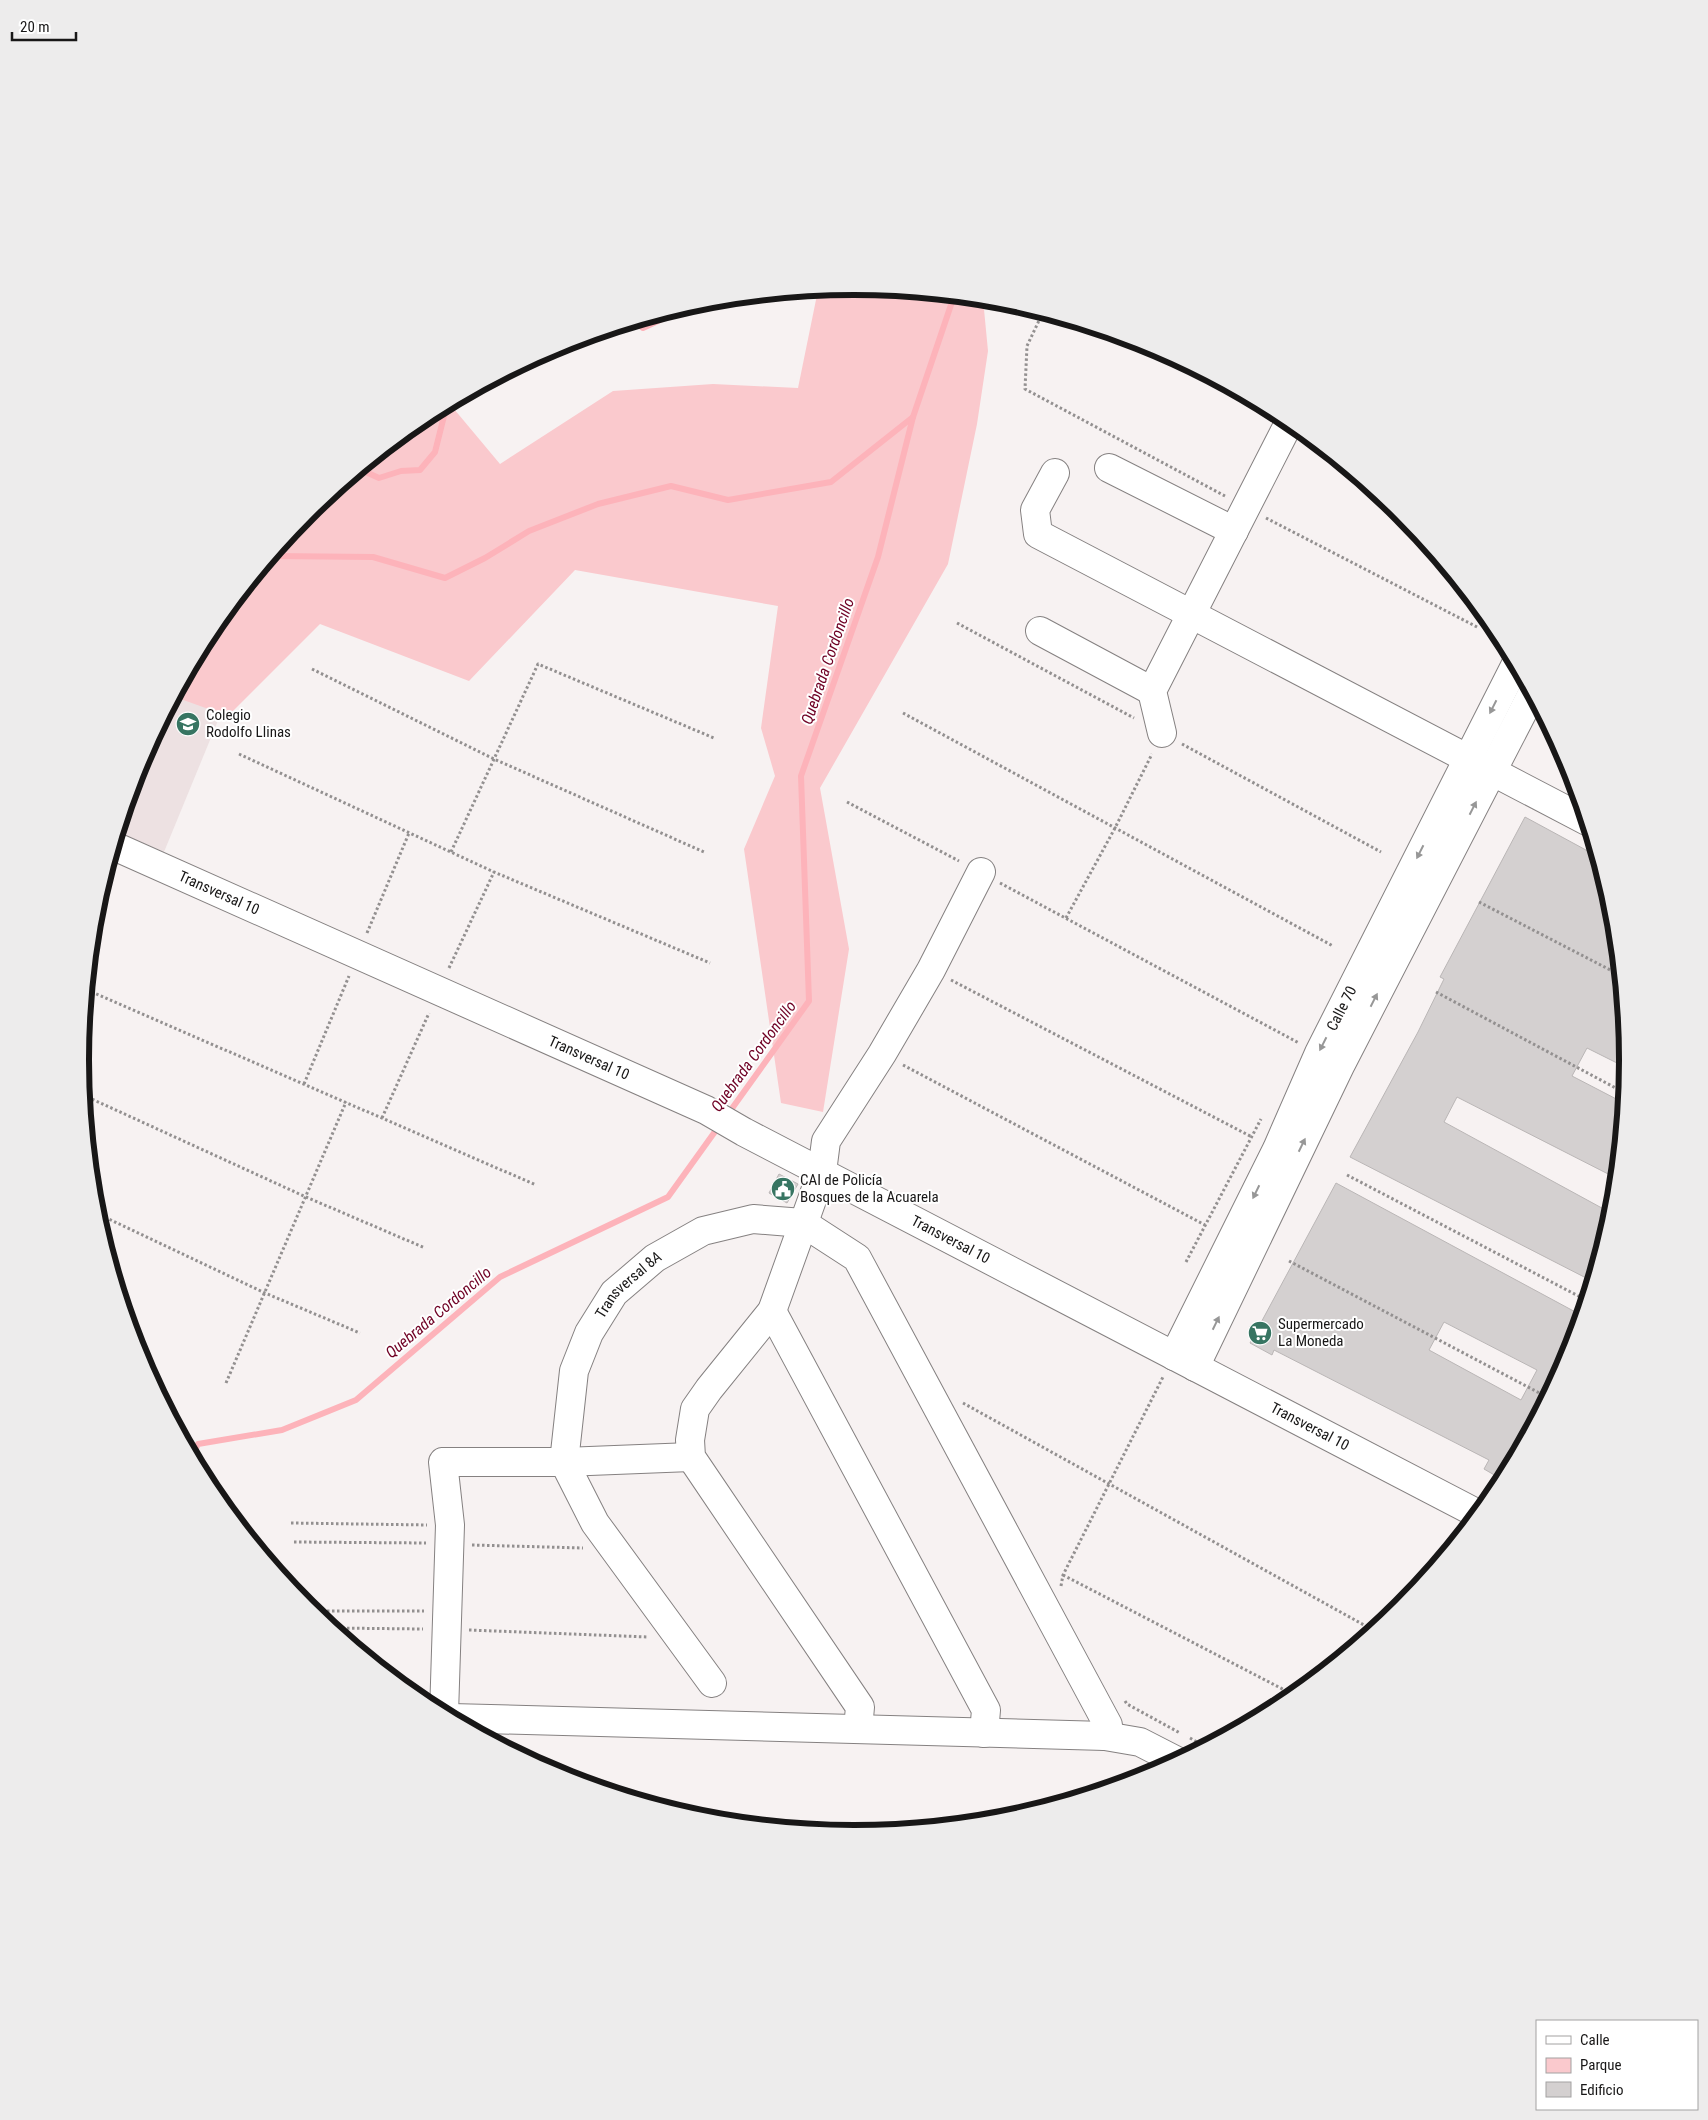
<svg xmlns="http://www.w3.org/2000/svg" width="1708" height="2120" font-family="'Roboto Condensed',sans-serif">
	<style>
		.built { fill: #ede1e2 }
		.green { fill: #fac9cd }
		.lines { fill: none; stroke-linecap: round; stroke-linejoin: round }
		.stream { stroke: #fdb3ba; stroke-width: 6 }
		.building { fill: #d4d0d0; stroke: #bab6b6; fill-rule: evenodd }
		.minor-casing { stroke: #858181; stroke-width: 30 }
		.path { stroke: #939090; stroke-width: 3; stroke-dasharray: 2.5 2.5; stroke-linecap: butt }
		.minor { stroke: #fff; stroke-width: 28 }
		.oneway { fill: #979797 }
		.labels { text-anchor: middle; stroke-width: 4; stroke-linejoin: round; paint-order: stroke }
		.poi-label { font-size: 15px; fill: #181717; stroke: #fff; text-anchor: start }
		.street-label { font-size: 15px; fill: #181717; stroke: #fff }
		.water-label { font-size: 16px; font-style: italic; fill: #6f0024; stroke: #fff }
		.rim { fill: none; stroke: #181717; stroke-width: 6 }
	</style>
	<rect width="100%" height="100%" fill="#f7f2f2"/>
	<!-- built -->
	<polygon class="built" points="189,670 233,684 164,852 118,832 139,764"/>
	<!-- green -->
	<polygon class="green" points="854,286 983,299 988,351 977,424 948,564 820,788 849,949 823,1112 781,1103 744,849 775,776 761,728 778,606 575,570 469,681 320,624 228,716 175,697 211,630 307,513 424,416 449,403 500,464 613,391 713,384 798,388 818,290"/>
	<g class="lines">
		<!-- stream -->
		<g class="stream">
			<polyline points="635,322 643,328 681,310 684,307"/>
			<polyline points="359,469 379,478 401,471 420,470 435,452 447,404"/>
			<polyline points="272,556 373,557 445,578 485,558 529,531 598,504 671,486 728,500 831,482 913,417"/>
			<polyline points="728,1114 809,1001 801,776 878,557 913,417 954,296"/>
			<polyline points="192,1455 198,1444 282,1430 356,1400 500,1277 668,1197 719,1126"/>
		</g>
	</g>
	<!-- building -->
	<g class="building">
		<polygon points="1525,817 1597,856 1613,909 1628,1060 1627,1068 1587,1048 1572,1076 1624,1103 1616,1178 1457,1097 1444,1122 1611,1213 1611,1219 1592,1281 1350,1157 1418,1032 1444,979 1440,977"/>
		<polygon points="779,1174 798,1184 787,1203 769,1193"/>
		<path d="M1336 1183 1581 1315 1569 1356 1503 1480 1484 1469 1489 1460 1274 1350 1272 1355 1250 1343ZM1444 1322 1537 1370 1521 1400 1429 1350Z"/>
	</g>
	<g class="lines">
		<!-- minor casing -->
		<g class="minor-casing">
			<g id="minor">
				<polyline points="1109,468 1234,531"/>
				<polyline points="1055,473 1035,510 1038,534 1587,821"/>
				<polyline points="1040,631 1152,691"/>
				<polyline points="1162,733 1152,691 1290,421"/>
				<path id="s1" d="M114 846 706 1110 744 1132 1478 1514"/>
				<polyline points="772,1311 986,1710 984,1733"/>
				<path id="s2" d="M1174 1356 1277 1149 1319 1053 1516 664"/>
				<polyline points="1195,1367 1341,1064 1532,694"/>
				<path id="s3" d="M712 1683 595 1523 564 1462 574 1371 589 1333 614 1293 655 1258 703 1231 753 1219 803 1223 857 1258 1108 1725 1105 1736"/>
				<polyline points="444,1714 450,1525 443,1462 564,1462 691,1457"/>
				<polyline points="451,1718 1105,1736 1140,1742 1177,1761"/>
				<polyline points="858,1729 860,1707 691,1457 690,1440 695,1409 709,1389 772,1311 822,1172 826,1141 882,1054 931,970 981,872"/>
			</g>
		</g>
		<!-- path -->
		<g class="path">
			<polyline points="1043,312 1027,346 1025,389 1225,496"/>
			<polyline points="1266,518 1479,628"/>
			<polyline points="957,623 1134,718"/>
			<polyline points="312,669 494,759 704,852"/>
			<polyline points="903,713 1333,946"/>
			<polyline points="1182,744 1381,852"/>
			<polyline points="239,754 494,872 710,963"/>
			<polyline points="847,802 959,861"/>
			<polyline points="451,852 538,664 714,738"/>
			<polyline points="1000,883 1299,1043"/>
			<polyline points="1479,902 1620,975"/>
			<polyline points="1066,918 1115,828 1152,754"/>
			<polyline points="367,933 409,833"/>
			<polyline points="449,968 494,872"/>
			<polyline points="951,980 1252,1137"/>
			<polyline points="87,990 536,1185"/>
			<polyline points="1436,992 1625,1093"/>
			<polyline points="903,1065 1205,1225"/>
			<polyline points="304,1084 349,976"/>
			<polyline points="83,1095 306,1197 425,1248"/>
			<polyline points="382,1118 429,1013"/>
			<polyline points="1347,1175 1586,1300"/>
			<polyline points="96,1213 265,1293 360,1333"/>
			<polyline points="1289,1261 1547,1397"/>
			<polyline points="1186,1262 1261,1119"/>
			<polyline points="226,1383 346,1102"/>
			<polyline points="963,1403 1373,1630"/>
			<polyline points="291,1523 427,1525"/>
			<polyline points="294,1542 426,1543"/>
			<polyline points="472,1545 583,1548"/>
			<polyline points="1063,1575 1294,1695"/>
			<polyline points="1061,1586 1063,1575 1163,1377"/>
			<polyline points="312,1611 424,1611"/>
			<polyline points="332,1628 423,1629"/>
			<polyline points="469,1630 648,1637"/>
			<polyline points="1125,1701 1127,1704 1180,1733"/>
			<polyline points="1190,1738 1204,1746"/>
		</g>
		<!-- minor -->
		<use href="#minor" class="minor"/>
	</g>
	<!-- one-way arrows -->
	<defs><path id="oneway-solid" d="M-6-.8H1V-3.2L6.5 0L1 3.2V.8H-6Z" transform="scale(1.25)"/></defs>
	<g class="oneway">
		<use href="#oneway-solid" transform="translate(1493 707) rotate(117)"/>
		<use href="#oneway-solid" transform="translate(1473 808) rotate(-63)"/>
		<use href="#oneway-solid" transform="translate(1420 852) rotate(117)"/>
		<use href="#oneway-solid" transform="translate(1374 1000) rotate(-63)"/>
		<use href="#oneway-solid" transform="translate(1323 1044) rotate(117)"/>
		<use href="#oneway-solid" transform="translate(1302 1145) rotate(-64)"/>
		<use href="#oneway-solid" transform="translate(1256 1192) rotate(116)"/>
		<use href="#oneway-solid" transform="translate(1216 1323) rotate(-64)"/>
	</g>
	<!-- icons -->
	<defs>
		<g id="school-disc" transform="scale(1.25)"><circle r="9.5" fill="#377562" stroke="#fff"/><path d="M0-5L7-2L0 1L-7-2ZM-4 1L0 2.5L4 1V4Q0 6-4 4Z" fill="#fff"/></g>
		<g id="civic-disc" transform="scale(1.25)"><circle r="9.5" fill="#377562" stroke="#fff"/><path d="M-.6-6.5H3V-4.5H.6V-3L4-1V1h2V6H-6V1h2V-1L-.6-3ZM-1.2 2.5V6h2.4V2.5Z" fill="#fff"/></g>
		<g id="supermarket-disc" transform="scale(1.25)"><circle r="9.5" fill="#377562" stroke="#fff"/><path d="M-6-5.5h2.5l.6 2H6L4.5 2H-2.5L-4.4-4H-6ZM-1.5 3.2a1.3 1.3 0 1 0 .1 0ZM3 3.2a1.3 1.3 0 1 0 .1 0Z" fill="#fff"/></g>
	</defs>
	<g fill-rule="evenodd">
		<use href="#school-disc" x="188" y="724"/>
		<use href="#civic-disc" x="783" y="1189"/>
		<use href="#supermarket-disc" x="1260" y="1333"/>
	</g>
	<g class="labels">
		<!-- poi labels -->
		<g class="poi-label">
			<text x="206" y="720">Colegio<tspan x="206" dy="17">Rodolfo Llinas</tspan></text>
			<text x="800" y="1185">CAI de Policía<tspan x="800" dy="17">Bosques de la Acuarela</tspan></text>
			<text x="1278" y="1329">Supermercado<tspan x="1278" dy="17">La Moneda</tspan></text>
		</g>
		<!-- street labels -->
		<g class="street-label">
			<text dy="5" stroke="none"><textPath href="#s1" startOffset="115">Transversal 10</textPath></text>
			<text dy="5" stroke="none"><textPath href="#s2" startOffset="386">Calle 70</textPath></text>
			<text dy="5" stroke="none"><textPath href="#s1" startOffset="520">Transversal 10</textPath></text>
			<text dy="5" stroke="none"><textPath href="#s1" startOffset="925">Transversal 10</textPath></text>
			<text dy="5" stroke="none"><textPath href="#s3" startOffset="462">Transversal 8A</textPath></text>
			<text dy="5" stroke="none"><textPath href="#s1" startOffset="1330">Transversal 10</textPath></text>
		</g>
		<!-- water labels -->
		<g class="water-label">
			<text transform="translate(827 661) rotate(-71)" y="6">Quebrada Cordoncillo</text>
			<text transform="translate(753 1056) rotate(-54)" y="6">Quebrada Cordoncillo</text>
			<text transform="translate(438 1312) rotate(-40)" y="6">Quebrada Cordoncillo</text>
		</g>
	</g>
	<!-- crop -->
	<path d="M0 0H1708V2120H0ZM89 1060a765 765 0 1 1 1530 0a765 765 0 1 1-1530 0Z" fill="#edecec" fill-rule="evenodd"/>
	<path class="rim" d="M89 1060a765 765 0 1 1 1530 0a765 765 0 1 1-1530 0Z"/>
	<!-- legend -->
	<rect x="1536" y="2020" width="162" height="90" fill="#ffffff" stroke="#a3a2a2"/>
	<rect x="1546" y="2036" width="25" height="8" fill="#ffffff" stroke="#a3a2a2"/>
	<text x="1580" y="2045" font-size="15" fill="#181717">Calle</text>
	<rect x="1546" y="2058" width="25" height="15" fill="#fac9cd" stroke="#a3a2a2"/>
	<text x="1580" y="2070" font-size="15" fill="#181717">Parque</text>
	<rect x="1546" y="2082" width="25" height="15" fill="#d4d0d0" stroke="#a3a2a2"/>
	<text x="1580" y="2095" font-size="15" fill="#181717">Edificio</text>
	<!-- scale -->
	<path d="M12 32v8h64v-8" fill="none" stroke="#181717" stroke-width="2.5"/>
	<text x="20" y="32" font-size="15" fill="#181717" stroke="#ffffff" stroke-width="4" paint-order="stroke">20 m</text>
</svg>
